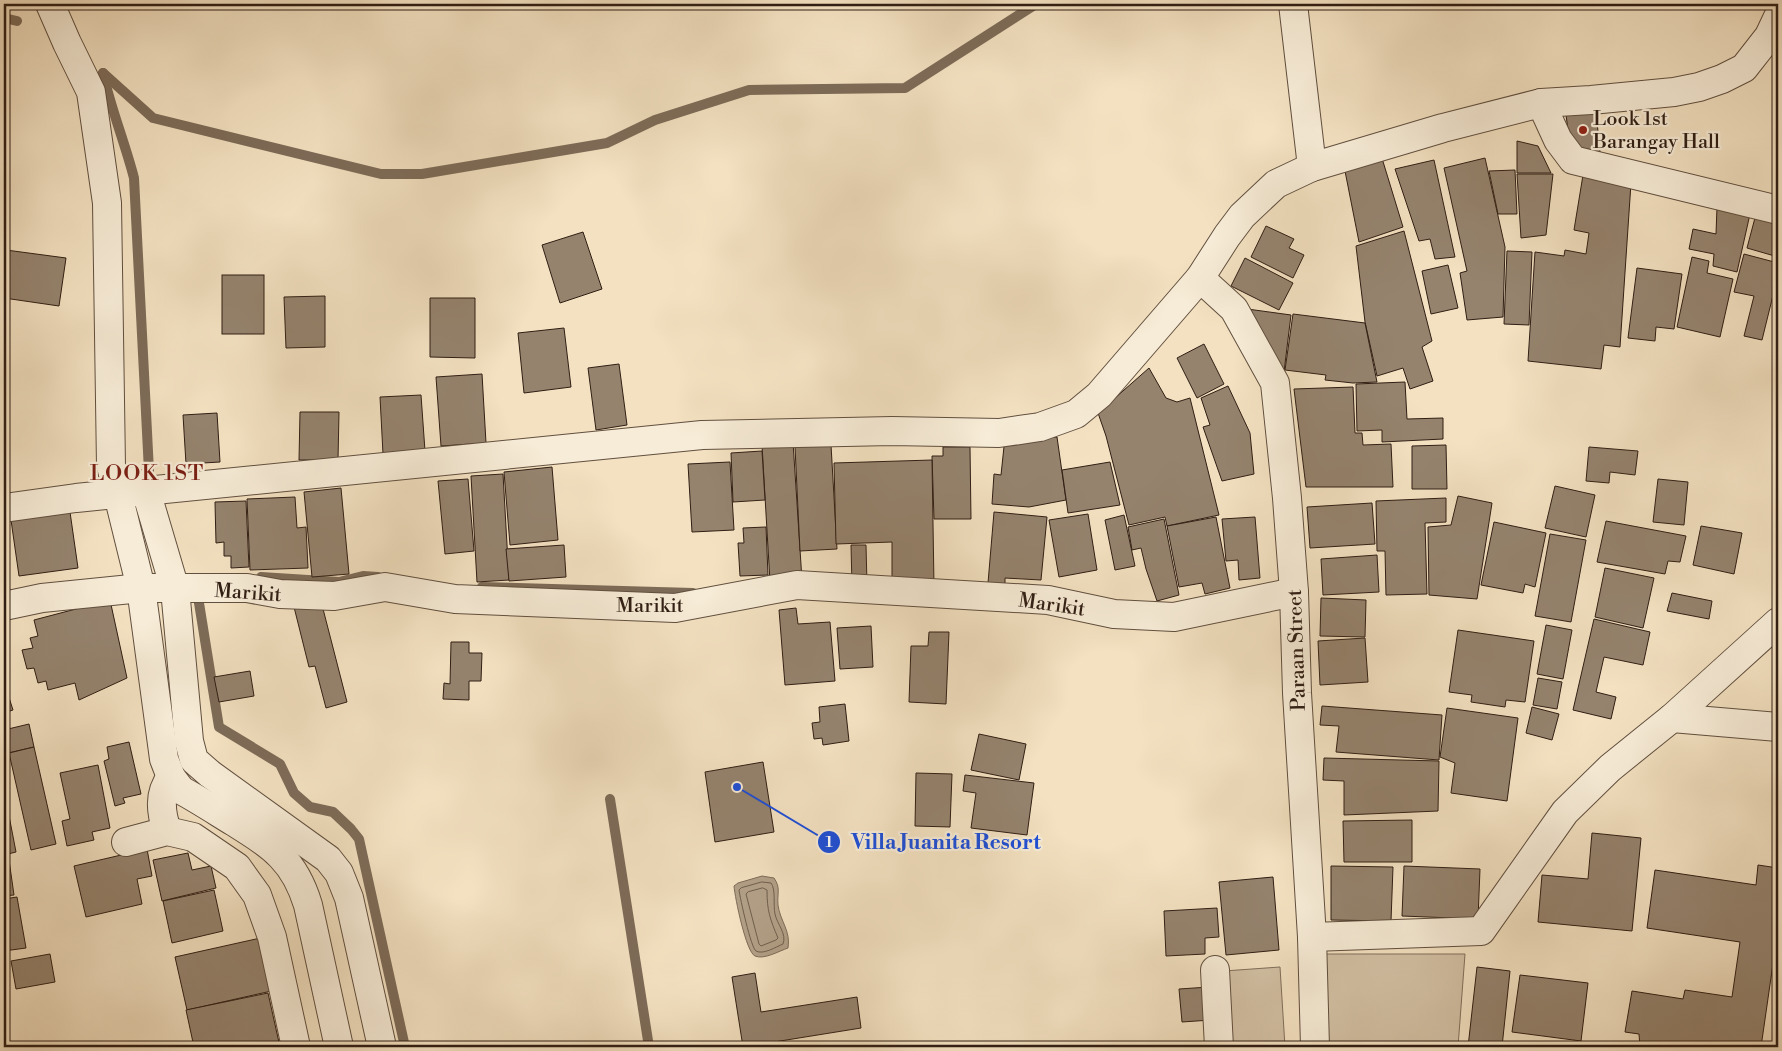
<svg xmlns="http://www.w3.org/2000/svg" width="1782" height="1051" font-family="'Libre Bodoni',serif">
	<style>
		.green { fill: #d2c0a4; stroke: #816f5c }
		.water { fill: #b19f86; stroke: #7d6b58 }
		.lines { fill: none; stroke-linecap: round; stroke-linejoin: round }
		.shore { stroke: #705e4d; stroke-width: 1 }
		.stream { stroke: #7d6b58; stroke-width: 10 }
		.building { fill: #95836e; stroke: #301e14 }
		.minor-casing { stroke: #614f3f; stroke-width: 30 }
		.minor { stroke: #f7ecd7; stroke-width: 28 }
		.poi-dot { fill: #8f2418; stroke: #f7ecd7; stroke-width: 2 }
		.labels { text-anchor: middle; stroke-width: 4.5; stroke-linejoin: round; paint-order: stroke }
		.poi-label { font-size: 20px; fill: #301e14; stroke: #f7ecd7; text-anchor: start }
		.street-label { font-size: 20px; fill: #301e14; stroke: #f7ecd7 }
		.quarter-label { font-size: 22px; letter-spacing: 1px; fill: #7a1f14; stroke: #f7ecd7 }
		.leader { fill: none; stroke: #1d4ed8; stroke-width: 2 }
		.callout-dot { fill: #1d4ed8; stroke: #f7ecd7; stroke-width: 2 }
		.mark-label { font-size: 15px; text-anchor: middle; font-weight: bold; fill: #fff }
		.callout-label { font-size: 21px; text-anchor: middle; font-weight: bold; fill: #1d4ed8; stroke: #f7ecd7; stroke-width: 4.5; stroke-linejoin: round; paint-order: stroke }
	</style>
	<rect width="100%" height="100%" fill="#f3e1c1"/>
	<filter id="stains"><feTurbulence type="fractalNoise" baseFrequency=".004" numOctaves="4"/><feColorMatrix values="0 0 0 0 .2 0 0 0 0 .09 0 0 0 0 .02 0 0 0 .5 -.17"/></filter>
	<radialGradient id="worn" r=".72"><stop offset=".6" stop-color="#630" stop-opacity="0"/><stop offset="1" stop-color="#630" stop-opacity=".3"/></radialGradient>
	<!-- green -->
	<g class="green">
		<polygon points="1312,954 1465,954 1458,1047 1316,1047"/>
		<polygon points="1280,967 1285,1047 1229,1047 1224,971"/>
	</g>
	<!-- water -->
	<path class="water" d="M762 876 774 878C781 888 777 893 778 905 780 921 791 931 788 948 779 951 764 960 755 956 746 952 735 898 734 886L738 883Z"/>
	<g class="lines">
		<!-- shore -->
		<g class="shore">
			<path d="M762 882 771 883C776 889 773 905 775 914 777 924 787 934 783 944 776 947 763 955 756 951 751 948 740 898 739 890L741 888Z"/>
			<path d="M763 888 767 890C767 911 770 919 778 938L776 940 761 946 759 944 746 894 748 892Z"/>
		</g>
		<!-- stream -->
		<g class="stream">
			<polyline points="4,18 17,21"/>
			<polyline points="103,73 153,118 381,174 422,174 607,143 655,120 749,90 905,88 1036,4"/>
			<path d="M103 73C111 109 125 143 134 178L149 471"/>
			<polyline points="261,577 339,582 363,576 378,577"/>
			<polyline points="482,587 693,593"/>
			<polyline points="199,603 219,727 280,764 294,793 310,807 333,812 351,829 359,839 405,1047"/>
			<polyline points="610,799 649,1047"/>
		</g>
	</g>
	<!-- building -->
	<g class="building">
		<polygon points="1596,111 1600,152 1570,145 1566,115"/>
		<polygon points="1517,141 1538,146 1551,173 1517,173"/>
		<polygon points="1381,155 1403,227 1359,242 1344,166"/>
		<polygon points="1485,158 1505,247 1503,317 1467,320 1460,273 1467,271 1444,168"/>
		<polygon points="1434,160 1455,257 1435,259 1430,239 1419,241 1395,169"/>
		<polygon points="1515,170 1517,214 1498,214 1489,171"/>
		<polygon points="1517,174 1553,174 1546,235 1521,238"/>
		<polygon points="1583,175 1631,183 1620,347 1604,345 1601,369 1528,361 1535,252 1564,256 1565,250 1586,254 1589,233 1574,230"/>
		<polygon points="1717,207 1750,214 1737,272 1713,266 1714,254 1689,249 1693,229 1716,234"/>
		<polygon points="1756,214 1778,221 1778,257 1747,248"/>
		<polygon points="1266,226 1294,239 1289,248 1304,255 1293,278 1251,257"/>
		<polygon points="1404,231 1432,341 1422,347 1433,381 1410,389 1403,368 1377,376 1365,322 1356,246"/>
		<polygon points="583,232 602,289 560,303 542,245"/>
		<polygon points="6,250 66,258 59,306 4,298 4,263"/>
		<polygon points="1507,251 1532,252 1529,325 1504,324"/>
		<polygon points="1744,254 1778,263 1778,275 1762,340 1744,336 1754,296 1734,292"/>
		<polygon points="1692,257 1709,261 1707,273 1733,279 1720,337 1677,327"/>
		<polygon points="1245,258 1293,283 1279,310 1231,286"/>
		<polygon points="1448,265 1458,308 1431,314 1422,271"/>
		<polygon points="1637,268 1682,274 1674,329 1656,327 1655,341 1628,338"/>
		<rect x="222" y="275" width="42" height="59"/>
		<polygon points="325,296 325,347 286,348 284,297"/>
		<polygon points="430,298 475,298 475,358 430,357"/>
		<polygon points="1778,305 1778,341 1775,340"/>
		<polygon points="1240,308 1291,315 1284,372"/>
		<polygon points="1293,314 1365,323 1377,382 1353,383 1325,380 1326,375 1285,370"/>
		<polygon points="564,328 571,387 524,393 518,333"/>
		<polygon points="1204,344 1224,384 1197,398 1177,358"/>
		<polygon points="619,364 627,425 596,430 588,368"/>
		<polygon points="1149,368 1166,398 1177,402 1190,398 1219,515 1167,526 1165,517 1129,525 1106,436 1098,413"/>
		<polygon points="482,374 486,443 441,446 436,377"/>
		<polygon points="1405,382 1407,419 1443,418 1443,439 1382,442 1382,430 1357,431 1356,384"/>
		<polygon points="1228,386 1250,433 1254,474 1222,481 1203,427 1210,425 1201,398"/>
		<polygon points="1353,387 1355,433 1362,433 1363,445 1391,444 1393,487 1306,487 1294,389"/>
		<polygon points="421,395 425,451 383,454 380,397"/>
		<polygon points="300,412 339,412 338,460 299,460"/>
		<polygon points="217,413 220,462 186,464 183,415"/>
		<polygon points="1005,437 1057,437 1066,500 1029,507 992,504 994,474 1001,475"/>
		<polygon points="793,442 802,580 770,582 762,445"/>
		<polygon points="831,445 837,549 800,551 795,447"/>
		<polygon points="1446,445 1447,489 1412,489 1412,446"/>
		<polygon points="943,447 970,447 971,519 934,519 932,456 943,456"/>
		<polygon points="1589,447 1638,451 1635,475 1610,472 1609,483 1586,481"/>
		<polygon points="762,451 765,500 733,502 731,453"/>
		<polygon points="932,460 934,587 892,588 892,542 836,544 834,463"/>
		<polygon points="730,462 734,530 692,532 688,464"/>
		<polygon points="1110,462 1120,505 1068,513 1062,470"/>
		<polygon points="552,467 558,540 510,545 504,472"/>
		<polygon points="503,474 509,580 477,582 471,476"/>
		<polygon points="468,479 474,551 445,554 438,481"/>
		<polygon points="1658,479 1688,482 1684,525 1653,522"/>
		<polygon points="1555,486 1595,495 1586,537 1545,528"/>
		<polygon points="341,488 349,574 312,577 304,492"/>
		<polygon points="1458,496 1492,503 1477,599 1429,595 1428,527 1451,525"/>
		<polygon points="295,497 297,528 306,527 308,568 250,570 247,499"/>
		<polygon points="1446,498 1446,522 1425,523 1427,594 1386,595 1385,551 1377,551 1376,501"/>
		<polygon points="246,501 249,567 231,568 231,556 224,556 224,542 216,543 215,502"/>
		<polygon points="1372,503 1375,544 1310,548 1307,507"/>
		<polygon points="70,512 78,568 19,576 11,520"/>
		<polygon points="994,512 1047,517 1041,580 1005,578 1005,584 988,583"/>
		<polygon points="1088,514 1097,570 1059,577 1049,520"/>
		<polygon points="1124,515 1135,566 1115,570 1105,520"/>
		<polygon points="1216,517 1230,588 1205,594 1202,583 1179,587 1167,526"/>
		<polygon points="1255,517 1260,578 1239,580 1238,560 1226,561 1222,519"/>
		<polygon points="1164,519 1179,595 1157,601 1146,569 1141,548 1132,550 1128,527"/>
		<polygon points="1606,521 1686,536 1680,562 1668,561 1665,574 1597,562"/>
		<polygon points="1494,522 1546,533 1535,587 1525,584 1523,593 1481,585"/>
		<polygon points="1701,526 1742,533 1734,574 1693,565"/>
		<polygon points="766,527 768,575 740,576 738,543 744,543 743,528"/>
		<polygon points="1550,534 1586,540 1571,622 1535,616"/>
		<polygon points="564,545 566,577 509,581 506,549"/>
		<polygon points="851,545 866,545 867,585 852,586"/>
		<polygon points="1377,555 1379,592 1323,595 1321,559"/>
		<polygon points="1605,568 1654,578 1643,628 1595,617"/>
		<polygon points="1672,593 1712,601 1709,619 1667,611"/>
		<polygon points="1321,598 1366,600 1365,637 1320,636"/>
		<polygon points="110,600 127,678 79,700 75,683 48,690 46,681 38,683 34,668 27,669 22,650 33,648 30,638 38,636 34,620"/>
		<polygon points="293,603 322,605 347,702 326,708 315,666 309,667"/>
		<polygon points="796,608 798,624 830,622 835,681 785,685 779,610"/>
		<polygon points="1594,619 1650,632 1643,665 1604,657 1596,692 1616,697 1611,719 1573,710"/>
		<polygon points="1546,625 1572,630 1563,679 1537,674"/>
		<polygon points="871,626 873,667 840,669 837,628"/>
		<polygon points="1458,630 1534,641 1525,702 1506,700 1505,707 1471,702 1472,695 1449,692"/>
		<polygon points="929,632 949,632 946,704 909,702 911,646 928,646"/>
		<polygon points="1365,638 1368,682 1320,685 1318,641"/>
		<polygon points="451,642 469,642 469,653 482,653 481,681 469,681 469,700 443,699 444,683 450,684"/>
		<polygon points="250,671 254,696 219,702 214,677"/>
		<polygon points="1538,678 1562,682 1557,709 1533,705"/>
		<polygon points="4,682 13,710 4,713"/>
		<polygon points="845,704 849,741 823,745 822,738 814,739 812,723 820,722 819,707"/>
		<polygon points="1322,706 1442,715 1439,760 1336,752 1339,726 1320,725"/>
		<polygon points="1532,707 1559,714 1552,740 1526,733"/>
		<polygon points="1447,708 1518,718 1507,801 1451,793 1455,763 1440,757"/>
		<polygon points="29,724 34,747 4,754 4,730"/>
		<polygon points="979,734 1026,744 1019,780 971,770"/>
		<polygon points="129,742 141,794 123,798 125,803 115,806 104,761 109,759 107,747"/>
		<polygon points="34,747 56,844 31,850 9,753"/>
		<polygon points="1324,758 1439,761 1438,811 1344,815 1344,781 1323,780"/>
		<polygon points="763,762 774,832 715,842 705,772"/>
		<polygon points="98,765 110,828 92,832 94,840 67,846 62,821 70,819 60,773"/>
		<polygon points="916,773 952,774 950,827 915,826"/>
		<polygon points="965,775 1034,783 1027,835 971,828 976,793 963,791"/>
		<polygon points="4,795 5,795 16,852 4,855"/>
		<polygon points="1412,820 1412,862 1344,862 1343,821"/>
		<polygon points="1592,833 1641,838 1632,931 1538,922 1542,875 1588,879"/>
		<polygon points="147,849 152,876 137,879 142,904 86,917 74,866"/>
		<polygon points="188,853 192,870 211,866 216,888 162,901 153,860"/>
		<polygon points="4,860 9,860 14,895 4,896"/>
		<polygon points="1758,865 1778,868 1778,929 1761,1047 1640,1047 1639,1034 1625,1032 1632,991 1683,999 1685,990 1732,997 1740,942 1647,928 1655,870 1756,885"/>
		<polygon points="1331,866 1393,867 1391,921 1331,920"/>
		<polygon points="1404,866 1480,869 1478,919 1402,916"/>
		<polygon points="1273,877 1279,950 1226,955 1219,882"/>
		<polygon points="214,890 223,931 172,943 163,901"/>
		<polygon points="17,897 26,948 4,951 4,899"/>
		<polygon points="1217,908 1219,937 1205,938 1205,954 1166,956 1164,911"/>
		<polygon points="265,937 276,990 187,1010 175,957"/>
		<polygon points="50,954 55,982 16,989 11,961"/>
		<polygon points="1477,967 1510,971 1502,1047 1468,1047"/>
		<polygon points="755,973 761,1012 857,997 861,1028 743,1047 732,977"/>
		<polygon points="1520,975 1588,983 1581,1041 1512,1032"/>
		<polygon points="1209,987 1211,1020 1182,1022 1179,989"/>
		<polygon points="268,993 280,1047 194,1047 186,1010"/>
	</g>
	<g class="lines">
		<!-- minor casing -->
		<g class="minor-casing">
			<g id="minor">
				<path d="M50 4 67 43 91 92 107 203 111 466 141 588 164 759 171 777 181 790C199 800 216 811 234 822 272 846 294 859 308 905L339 1047"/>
				<polyline points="1293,4 1312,167"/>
				<polyline points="1541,103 1558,140 1573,160 1778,210"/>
				<polyline points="1200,278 1234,309 1275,383 1287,498 1294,592 1297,693 1312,937 1315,1047"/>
				<polyline points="132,481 146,491 175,589 189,741 194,760 210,774 328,859 339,873 349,898 382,1047"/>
				<polyline points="4,508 76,498 702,435 892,431 999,433 1040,427 1076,414 1099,395 1200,278 1227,236 1242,216 1276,184 1312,167 1443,128 1541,103 1591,100 1674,92 1699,87 1722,79 1744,68 1769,36 1778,17"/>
				<polyline points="4,606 42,598 141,588 247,588 280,594 334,596 385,587 455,599 675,608 797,585 1048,600 1114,614 1174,617 1294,592"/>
				<polyline points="1672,718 1778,727"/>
				<path d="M167 831C161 813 158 794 171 777"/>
				<polyline points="126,842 167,831 193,837 237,867 257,895 272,937 296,1047"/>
				<polyline points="1312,937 1481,931 1565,812 1610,768 1672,718 1778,622"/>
				<polyline points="1215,970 1219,1047"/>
			</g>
		</g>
		<!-- minor -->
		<use href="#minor" class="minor"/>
	</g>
	<!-- markers -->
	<circle class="poi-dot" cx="1583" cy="130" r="5"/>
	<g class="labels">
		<!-- poi labels -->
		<g class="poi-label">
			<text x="1593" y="125">Look 1st<tspan x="1593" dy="23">Barangay Hall</tspan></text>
		</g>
		<!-- street labels -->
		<g class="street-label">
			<text transform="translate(248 592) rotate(4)" y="7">Marikit</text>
			<text transform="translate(1052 604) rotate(8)" y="7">Marikit</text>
			<text x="650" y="612">Marikit</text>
			<text transform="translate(1296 650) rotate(-92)" y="7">Paraan Street</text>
		</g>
		<!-- quarter labels -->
		<g class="quarter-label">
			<text x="147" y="480">LOOK 1ST</text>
		</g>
	</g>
	<!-- callouts -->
	<path class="leader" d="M737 787L829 842"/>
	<g class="callout-dot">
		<circle cx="737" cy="787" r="5"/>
		<circle cx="829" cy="842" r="12"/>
	</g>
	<g class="mark-label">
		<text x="829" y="847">1</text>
	</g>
	<g class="callout-label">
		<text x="946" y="849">Villa Juanita Resort</text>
	</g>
	<!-- margin -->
	<rect width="1782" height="1051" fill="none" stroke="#f3e1c1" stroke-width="20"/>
	<rect x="5" y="5" width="1772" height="1041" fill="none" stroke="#301e14" stroke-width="2.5"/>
	<rect x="10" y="10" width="1762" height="1031" fill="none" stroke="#301e14"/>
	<rect width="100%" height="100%" filter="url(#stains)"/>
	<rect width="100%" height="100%" fill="url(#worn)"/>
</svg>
